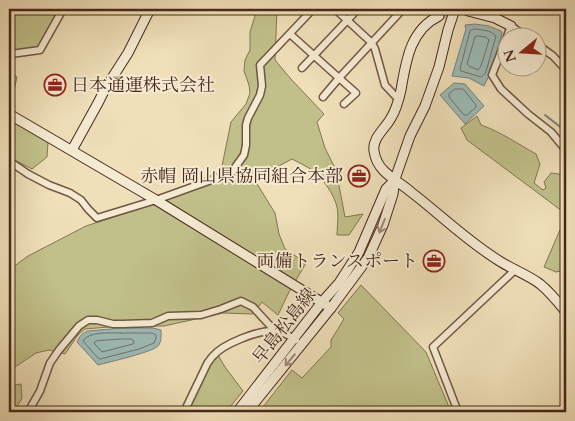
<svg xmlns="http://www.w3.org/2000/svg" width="575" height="421" font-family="Cardo,'Noto Serif JP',serif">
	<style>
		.green { fill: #c1c08a; stroke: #847454 }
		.water { fill: #9cbbb7; stroke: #7a8079 }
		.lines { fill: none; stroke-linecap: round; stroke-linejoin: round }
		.shore { stroke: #72726a; stroke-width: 1 }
		.stream { stroke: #7a8079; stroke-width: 2 }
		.secondary-tunnel { stroke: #cdbb9a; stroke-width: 9; stroke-dasharray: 9 4.5; stroke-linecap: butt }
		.street-casing { stroke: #715644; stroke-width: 9 }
		.secondary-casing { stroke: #47281d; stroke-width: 11 }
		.street { stroke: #f5ebd2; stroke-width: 6 }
		.secondary { stroke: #f5ebd2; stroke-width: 9 }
		.oneway { stroke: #9e8a78 }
		.labels { text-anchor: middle; stroke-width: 4; stroke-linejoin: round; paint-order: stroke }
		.poi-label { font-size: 18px; fill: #47281d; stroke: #f5ebd2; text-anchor: end }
		.street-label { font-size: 18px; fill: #47281d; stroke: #f5ebd2 }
	</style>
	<rect width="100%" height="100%" fill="#efe0b9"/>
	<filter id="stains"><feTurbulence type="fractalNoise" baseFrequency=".004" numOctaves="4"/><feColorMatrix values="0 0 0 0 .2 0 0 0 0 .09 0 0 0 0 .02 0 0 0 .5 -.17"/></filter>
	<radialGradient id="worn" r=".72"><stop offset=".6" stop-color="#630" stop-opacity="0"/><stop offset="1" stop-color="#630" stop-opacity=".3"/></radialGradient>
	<!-- green -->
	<g class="green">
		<polygon points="9,9 61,9 39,48 9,53"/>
		<path d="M252 9H277L275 60 290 78 324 114 317 122 325 148 336 170 345 217 363 214 349 235H337C337 226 339 216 337 207 334 194 323 179 313 171 307 166 299 163 292 159L254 179 275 213 279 234 285 249 306 263 289 292 278 315 262 302 253 314 223 313 164 326 109 327 85 329 78 335 65 354 49 350 36 353 9 371V270L28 256 86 226 151 205 218 172 222 166 231 122 246 104 250 93 249 85 244 71 245 60 250 50V32L255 16Z"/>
		<polygon points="9,71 17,77 13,95 9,90"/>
		<path d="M477 116 481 125C501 132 518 144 536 154L540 164 534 183 543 190 546 188 544 182 551 173 559 174 566 180V214L467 140 461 128Z"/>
		<polygon points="9,119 48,142 47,157 32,169 9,157"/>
		<polygon points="566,216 566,270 556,272 544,267"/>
		<polygon points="361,285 426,352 451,412 259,412 292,370 302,378 331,347 331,340 344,319 338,313"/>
		<polygon points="218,355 225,367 243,391 226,412 187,412 213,359"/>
		<polygon points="21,384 22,398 14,412 9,412 9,386"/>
	</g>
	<!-- water -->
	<g class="water">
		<polygon points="475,24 489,26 501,31 502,33 492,69 484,86 469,78 452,76 466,29 465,25"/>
		<polygon points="454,83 465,84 484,106 465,124 440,95"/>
		<path d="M121 328H153L161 330C161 335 162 341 158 346 153 352 109 362 98 365L77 342C80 336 82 333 88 331Z"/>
	</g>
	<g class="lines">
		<!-- shore -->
		<g class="shore">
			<path d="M475 29C482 30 491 30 496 36L487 68 485 74 481 77 461 71 460 69 470 31Z"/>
			<polygon points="478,36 486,37 489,40 481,66 478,70 469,66 467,64 475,37"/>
			<polygon points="455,89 463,89 476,105 476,107 467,115 464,115 449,97 449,94"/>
			<path d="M121 333H152L156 335V338L154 343 139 349 100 359 98 358 83 341C89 331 110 333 121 333Z"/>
			<polygon points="121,339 132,339 134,342 133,344 102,352 94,343 96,341"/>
		</g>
		<!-- stream -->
		<polyline class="stream" points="545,115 563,129 566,130"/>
		<!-- secondary-tunnel -->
		<polyline class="secondary-tunnel" points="439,16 453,11 468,11"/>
		<!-- street casing -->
		<g class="street-casing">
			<g id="street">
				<polyline points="335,9 372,43 375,49 385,85 399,100"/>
				<polyline points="290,34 339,78 403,9"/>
				<polyline points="528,38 511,26 492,75 501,89 528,114 551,132 566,150"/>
				<polyline points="538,45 553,56 566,70"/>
				<polyline points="9,59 11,54 40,50 63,9"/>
				<polyline points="302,68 358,9"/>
				<polyline points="323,97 339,78 356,93 344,104"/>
				<polyline points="9,161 28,174 49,185 70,193 81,200 88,209 97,218 156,200 231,173 244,155 246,145 246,125 248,118 260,95 262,86 260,65 313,9"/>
				<polyline points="28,412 40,391 50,363 59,350 79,326 88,320 97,320 113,324 123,324 152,323 168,316 201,315 221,309 241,301 253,307 275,331"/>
				<path d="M184 412 208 362C209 362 212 356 213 356 223 344 258 330 274 331 282 331 290 336 296 340"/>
				<polyline points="458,412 433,347 516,269"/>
			</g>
		</g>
		<!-- secondary casing -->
		<g class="secondary-casing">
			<g id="secondary">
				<polyline points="468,11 495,18 511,26"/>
				<path d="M439 16C410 30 406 61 401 90 399 99 396 110 391 118 385 129 372 138 374 151 375 158 379 166 384 171 392 179 403 185 411 192 441 215 468 242 501 262 514 270 528 275 540 284 550 292 558 302 566 312"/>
				<polyline points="9,114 156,200 331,308"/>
				<polyline points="72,150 98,103 105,89 128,53 150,9"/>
				<polyline points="237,412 322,302 339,283 359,252 386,189 395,180"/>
				<polyline points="247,412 331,308 368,258 383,225 393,194 395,179 410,136 425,106 439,67 448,30 455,9"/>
			</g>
		</g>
		<!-- street -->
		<use href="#street" class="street"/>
		<!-- secondary -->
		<use href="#secondary" class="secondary"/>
	</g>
	<!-- one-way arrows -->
	<defs><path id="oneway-shaft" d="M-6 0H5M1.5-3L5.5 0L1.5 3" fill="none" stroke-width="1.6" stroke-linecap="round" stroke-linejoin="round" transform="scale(1.25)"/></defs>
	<g class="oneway">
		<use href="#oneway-shaft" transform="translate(382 226) rotate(112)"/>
		<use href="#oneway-shaft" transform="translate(290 360) rotate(130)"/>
	</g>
	<!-- icons -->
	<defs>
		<g id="office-ring" transform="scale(1.125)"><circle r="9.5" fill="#f5ebd2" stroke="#8f2418" stroke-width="1.5"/><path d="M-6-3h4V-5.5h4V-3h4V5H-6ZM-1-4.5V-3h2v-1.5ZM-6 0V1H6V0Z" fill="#8f2418"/></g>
	</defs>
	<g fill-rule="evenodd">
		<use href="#office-ring" x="55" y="85"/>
		<use href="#office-ring" x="359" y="176"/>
		<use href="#office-ring" x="434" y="261"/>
	</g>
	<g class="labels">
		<!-- poi labels -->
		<g class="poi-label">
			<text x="71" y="91" text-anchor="start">日本通運株式会社</text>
			<text x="343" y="182">赤帽 岡山県協同組合本部</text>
			<text x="418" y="267">両備トランスポート</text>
		</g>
		<!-- street labels -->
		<g class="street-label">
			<text transform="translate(284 326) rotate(-52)" y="6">早島松島線</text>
		</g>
	</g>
	<!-- margin -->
	<rect width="575" height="421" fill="none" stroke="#efe0b9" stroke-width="30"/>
	<rect x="10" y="10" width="555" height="401" fill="none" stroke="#47281d" stroke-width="2.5"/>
	<rect x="15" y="15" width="545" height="391" fill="none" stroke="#47281d"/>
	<!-- north arrow -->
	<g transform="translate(522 52) rotate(252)"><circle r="24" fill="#f5ebd2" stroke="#af9d8a"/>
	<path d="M0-4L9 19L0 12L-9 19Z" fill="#8f2418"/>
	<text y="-8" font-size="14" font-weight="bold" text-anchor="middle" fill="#47281d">N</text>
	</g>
	<rect width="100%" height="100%" filter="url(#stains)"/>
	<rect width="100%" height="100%" fill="url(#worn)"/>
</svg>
